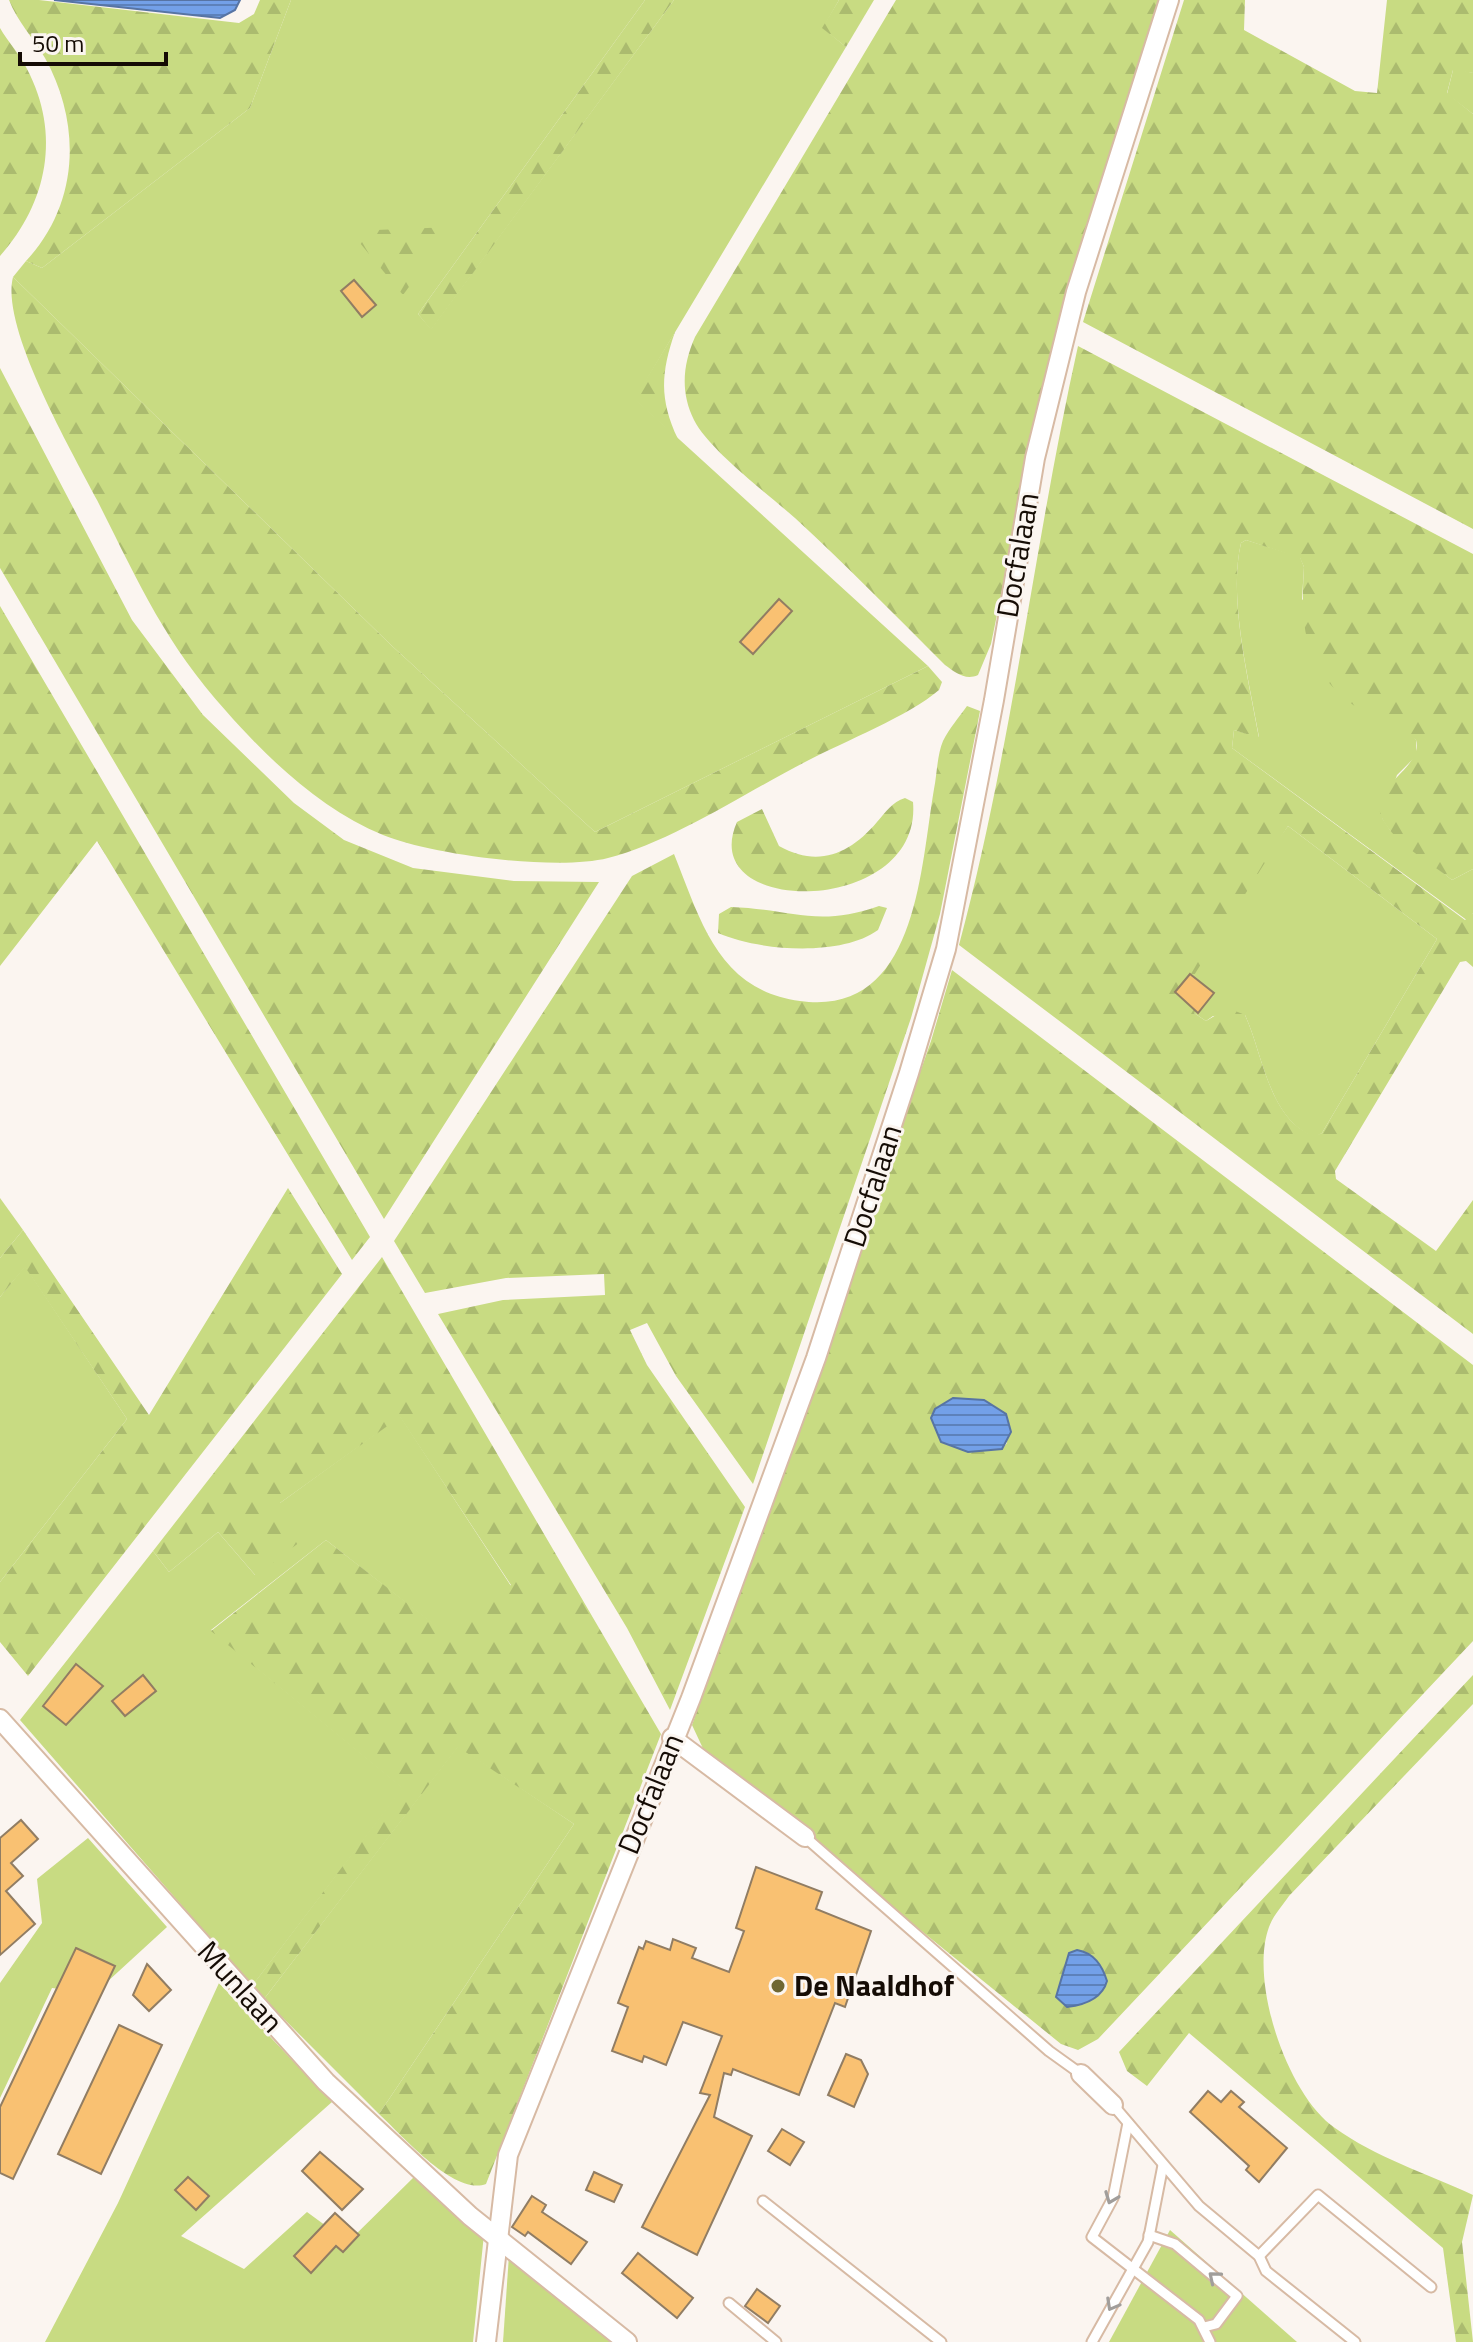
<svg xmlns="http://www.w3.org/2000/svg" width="1473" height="2342" font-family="'Titillium Web',sans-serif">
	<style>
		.grass { fill: #c8db82 }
		.forest { fill: url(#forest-firs); fill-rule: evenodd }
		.water { fill: url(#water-rules); stroke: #5774a4; stroke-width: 2 }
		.building { fill: #f9c172; stroke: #917d63; stroke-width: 2 }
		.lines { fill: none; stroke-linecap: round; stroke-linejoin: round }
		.service-casing { stroke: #d7baa4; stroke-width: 13 }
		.minor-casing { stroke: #d7baa4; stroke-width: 22 }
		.service { stroke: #fff; stroke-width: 9 }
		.minor { stroke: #fff; stroke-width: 18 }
		.oneway { stroke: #a19e9b }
		.poi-dot { fill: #6f6733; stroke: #fbf5f0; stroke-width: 3 }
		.labels { text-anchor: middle; stroke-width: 6; stroke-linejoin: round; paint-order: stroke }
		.street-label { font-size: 30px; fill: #150c05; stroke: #fbf5f0 }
		.poi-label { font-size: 30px; font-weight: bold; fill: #150c05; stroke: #fbf5f0; text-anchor: start }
	</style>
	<defs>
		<pattern id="forest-firs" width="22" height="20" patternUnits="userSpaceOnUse" patternTransform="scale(2)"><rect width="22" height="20" fill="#c8db82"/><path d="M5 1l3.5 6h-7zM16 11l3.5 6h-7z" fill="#abbb6f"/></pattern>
		<pattern id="water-rules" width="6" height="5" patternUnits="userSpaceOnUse" patternTransform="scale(2)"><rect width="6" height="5" fill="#73a0e8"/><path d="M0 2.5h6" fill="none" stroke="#5d81ba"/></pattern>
	</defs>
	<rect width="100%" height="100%" fill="#fbf5f0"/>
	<!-- grass -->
	<g class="grass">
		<polygon points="291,0 645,0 418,314 431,329 674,0 839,0 823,28 846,47 635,399 928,666 595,832 391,645 13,277 26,261 42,268 250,108"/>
		<polygon points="1457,69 1473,73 1473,114 1447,94 1453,70"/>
		<path d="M1246 540 1300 557 1304 567 1302 599 1416 740V756L1397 775 1382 818 1390 830 1452 880 1473 869V913L1468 921 1232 748 1234 730 1259 737C1249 680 1228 598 1241 543Z"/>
		<path d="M1288 826 1437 939 1322 1133 1315 1137C1269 1121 1263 1054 1245 1015L1213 1016 1206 1021 1167 995Z"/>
		<polygon points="0,1198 23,1230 0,1258"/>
		<polygon points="25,1266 127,1419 0,1582 0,1297"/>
		<polygon points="400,1416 511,1586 447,1635 326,1540 211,1630 403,1788 252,1986 20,1720 153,1551 169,1572 218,1532 255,1575 280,1503"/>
		<polygon points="458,1746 574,1824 379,2114 264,1999"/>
		<polygon points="88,1838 167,1927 95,1993 52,1988 0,2098 0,1983 42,1923 37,1879"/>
		<polygon points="219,1983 332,2102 181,2236 244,2269 307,2212 348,2242 414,2177 484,2234 473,2342 45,2342 118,2203"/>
		<polygon points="1170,2230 1297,2342 1109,2342"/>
		<polygon points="509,2255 621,2342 503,2342"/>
	</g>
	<!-- forest -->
	<g class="forest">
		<path d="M9 0H39L239 23 254 14 260 0H291L250 108 42 268 26 261C79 204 82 125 45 58 34 39 17 21 9 0Z"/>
		<polygon points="645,0 674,0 431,330 418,314"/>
		<polygon points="839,0 874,0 846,47 822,28"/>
		<path d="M896 0H1159L1050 356 991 644 978 675C965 681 955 672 945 665 895 615 846 565 795 518 768 494 709 450 694 420 680 392 683 364 695 337Z"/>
		<polygon points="1184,0 1245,0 1244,30 1355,91 1377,93 1387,0 1473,0 1473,73 1453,70 1447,93 1473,114 1473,529 1083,322"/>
		<path d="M0 28C8 42 20 54 27 69 61 134 48 202 0 256Z"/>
		<polygon points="453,227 403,295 350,231"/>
		<path d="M13 277 391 645 595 832 928 666 942 682 939 690C909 716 845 741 807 761 748 791 672 842 608 858 558 871 431 855 383 835 322 810 269 760 226 711 164 642 138 581 97 500 73 453 0 328 13 277Z"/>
		<path d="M675 332C661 372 659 399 678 439L634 399Z"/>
		<path d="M1078 346 1473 554V869L1452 880C1431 863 1398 845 1384 822 1363 787 1424 770 1416 740 1401 726 1379 722 1362 711 1304 673 1300 631 1304 567L1300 558 1246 540 1241 543C1228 599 1249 681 1259 738L1234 730 1232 748 1465 920 1473 913V967L1466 961 1460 962 1335 1171 1336 1179 1436 1251 1473 1200V1334L959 945C1012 749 1034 544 1078 346ZM1288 826 1437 939 1322 1133 1315 1136C1269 1121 1263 1054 1245 1015L1228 1008 1206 1021 1194 1013 1207 991 1191 980Z"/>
		<polygon points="0,368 132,620 203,715 294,803 344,840 413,868 514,881 599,882 384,1219 0,568"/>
		<polygon points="0,606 370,1237 352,1260 97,841 0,966"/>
		<path d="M967 706 980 711 940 914 911 1018 753 1484 676 1376 647 1323 630 1330 647 1365 745 1507 670 1710 627 1628 438 1314 503 1300 605 1295 604 1274 506 1278 425 1293 394 1241 632 876 674 854C701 921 718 990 800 1001 917 1017 920 871 934 789 937 775 937 755 943 741 949 729 959 717 967 706Z"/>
		<path d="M905 798 913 802C923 916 694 919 737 822L762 809 779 846C818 868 850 854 877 822 886 812 892 802 905 798Z"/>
		<path d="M879 906 887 908 878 930C841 957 759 951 718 933L719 914 731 907C791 909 817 928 879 906Z"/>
		<path d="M952 970 1473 1365V1641L1098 2039 1078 2050 1061 2044 707 1757 692 1725 931 1041ZM953 1398 984 1400 1007 1443 1002 1449 968 1452Z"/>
		<polygon points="288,1188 342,1274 28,1676 0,1642 0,1582 127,1419 25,1267 0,1297 0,1258 23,1230 149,1415"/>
		<path d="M382 1257 661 1734 486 2184C454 2196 402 2135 379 2114L574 1824 458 1747 264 1999 252 1986 402 1788 211 1631 326 1540 447 1634 511 1585 400 1417 280 1503 305 1538 256 1576 218 1532 169 1572 153 1551Z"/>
		<path d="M1473 1675V1704L1289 1896C1282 1906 1273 1916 1269 1927 1249 1981 1287 2095 1335 2128 1375 2157 1428 2174 1473 2195L1462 2242 1473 2342H1456L1443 2248 1189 2033 1147 2086 1127 2071 1119 2052Z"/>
	</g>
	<!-- water -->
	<g class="water">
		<polygon points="54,0 240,0 235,10 220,18"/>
		<polygon points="953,1398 984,1400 1006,1414 1011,1432 1002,1449 968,1452 941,1442 931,1418 935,1409"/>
		<path d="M1077 1950C1094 1953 1102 1965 1107 1981 1102 1999 1084 2005 1067 2007L1056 1997 1069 1953Z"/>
	</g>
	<!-- building -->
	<g class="building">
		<polygon points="354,280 376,305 362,317 341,291"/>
		<polygon points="779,599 792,611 753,654 740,642"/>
		<polygon points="1190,974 1214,993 1198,1013 1175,992"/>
		<polygon points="76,1664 103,1686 66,1725 43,1706"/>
		<polygon points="143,1675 156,1691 125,1716 112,1701"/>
		<polygon points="21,1820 38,1839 11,1863 23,1876 6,1891 35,1924 0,1955 0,1838"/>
		<polygon points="756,1867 822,1892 816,1909 871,1931 845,2007 835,2003 799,2095 733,2069 731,2075 724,2073 714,2117 752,2136 697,2255 642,2227 710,2095 700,2093 722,2036 683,2022 666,2065 644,2056 642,2062 612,2051 628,2007 618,2003 639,1947 643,1949 646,1941 670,1950 673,1939 696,1948 692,1958 729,1972 744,1931 736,1928"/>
		<polygon points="76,1948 115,1966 13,2179 0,2173 0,2107"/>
		<polygon points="147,1964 171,1990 149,2011 133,1995"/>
		<polygon points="119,2025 162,2045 101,2174 58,2154"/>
		<polygon points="846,2054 861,2060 868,2074 854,2107 828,2095"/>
		<polygon points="1208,2091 1221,2102 1231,2091 1244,2102 1239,2107 1287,2148 1259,2182 1246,2170 1249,2166 1190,2112"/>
		<polygon points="782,2129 804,2142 790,2165 768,2151"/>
		<polygon points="320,2152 363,2189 342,2210 302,2171"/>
		<polygon points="594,2172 622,2185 614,2202 586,2190"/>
		<polygon points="188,2177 209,2196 196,2210 175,2190"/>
		<polygon points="532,2196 546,2205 542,2212 587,2242 571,2264 528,2232 525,2236 512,2227"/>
		<polygon points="335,2213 359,2235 343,2252 336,2246 311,2273 294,2256"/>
		<polygon points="638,2253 693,2298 677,2318 622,2273"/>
		<polygon points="757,2289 780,2306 768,2323 745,2306"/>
	</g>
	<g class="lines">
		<!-- service casing -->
		<g class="service-casing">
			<g id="service">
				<polyline points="805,1837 1049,2051 1081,2074"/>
				<polyline points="1113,2105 1199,2206 1259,2256 1266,2271 1355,2342"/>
				<polyline points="1128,2123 1113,2198 1092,2237 1199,2320 1210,2342"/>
				<polyline points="763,2201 941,2342"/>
				<polyline points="1149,2235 1175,2244 1237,2296 1216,2324 1204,2327"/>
				<polyline points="1259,2256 1318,2195 1431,2287"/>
				<polyline points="729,2303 776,2342"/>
				<polyline points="1092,2342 1148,2242 1163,2165"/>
			</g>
		</g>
		<!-- minor casing -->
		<g class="minor-casing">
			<g id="minor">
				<polyline points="0,1719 326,2082 470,2216 627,2342"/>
				<polyline points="672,1738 805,1837"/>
				<polyline points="1081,2074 1113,2105"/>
				<polyline points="486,2342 508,2155 691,1698 816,1358 909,1073 946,949 994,700 1035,458 1076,292 1169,0"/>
			</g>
		</g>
		<!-- service -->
		<use href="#service" class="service"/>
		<!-- minor -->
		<use href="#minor" class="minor"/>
	</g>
	<!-- one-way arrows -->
	<defs><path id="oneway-chevron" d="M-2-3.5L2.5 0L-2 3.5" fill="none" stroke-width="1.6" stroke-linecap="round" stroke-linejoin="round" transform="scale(2)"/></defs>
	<g class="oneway">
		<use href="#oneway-chevron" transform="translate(1111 2198) rotate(111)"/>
		<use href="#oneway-chevron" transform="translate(1214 2277) rotate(-140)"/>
		<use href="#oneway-chevron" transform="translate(1112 2305) rotate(119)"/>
	</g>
	<!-- markers -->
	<circle class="poi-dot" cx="778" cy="1986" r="8"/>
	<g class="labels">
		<!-- street labels -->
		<g class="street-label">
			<text transform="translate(1018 555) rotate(-80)" y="10">Docfalaan</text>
			<text transform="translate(873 1186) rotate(-72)" y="10">Docfalaan</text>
			<text transform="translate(651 1794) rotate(-68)" y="10">Docfalaan</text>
			<text transform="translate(240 1987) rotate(48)" y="10">Munlaan</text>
		</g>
		<!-- poi labels -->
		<g class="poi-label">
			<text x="794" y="1996">De Naaldhof</text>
		</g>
	</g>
	<!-- scale -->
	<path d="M20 52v12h146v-12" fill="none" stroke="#150c05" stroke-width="4"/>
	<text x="32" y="52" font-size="24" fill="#150c05" stroke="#fbf5f0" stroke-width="6" paint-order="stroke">50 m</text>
</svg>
